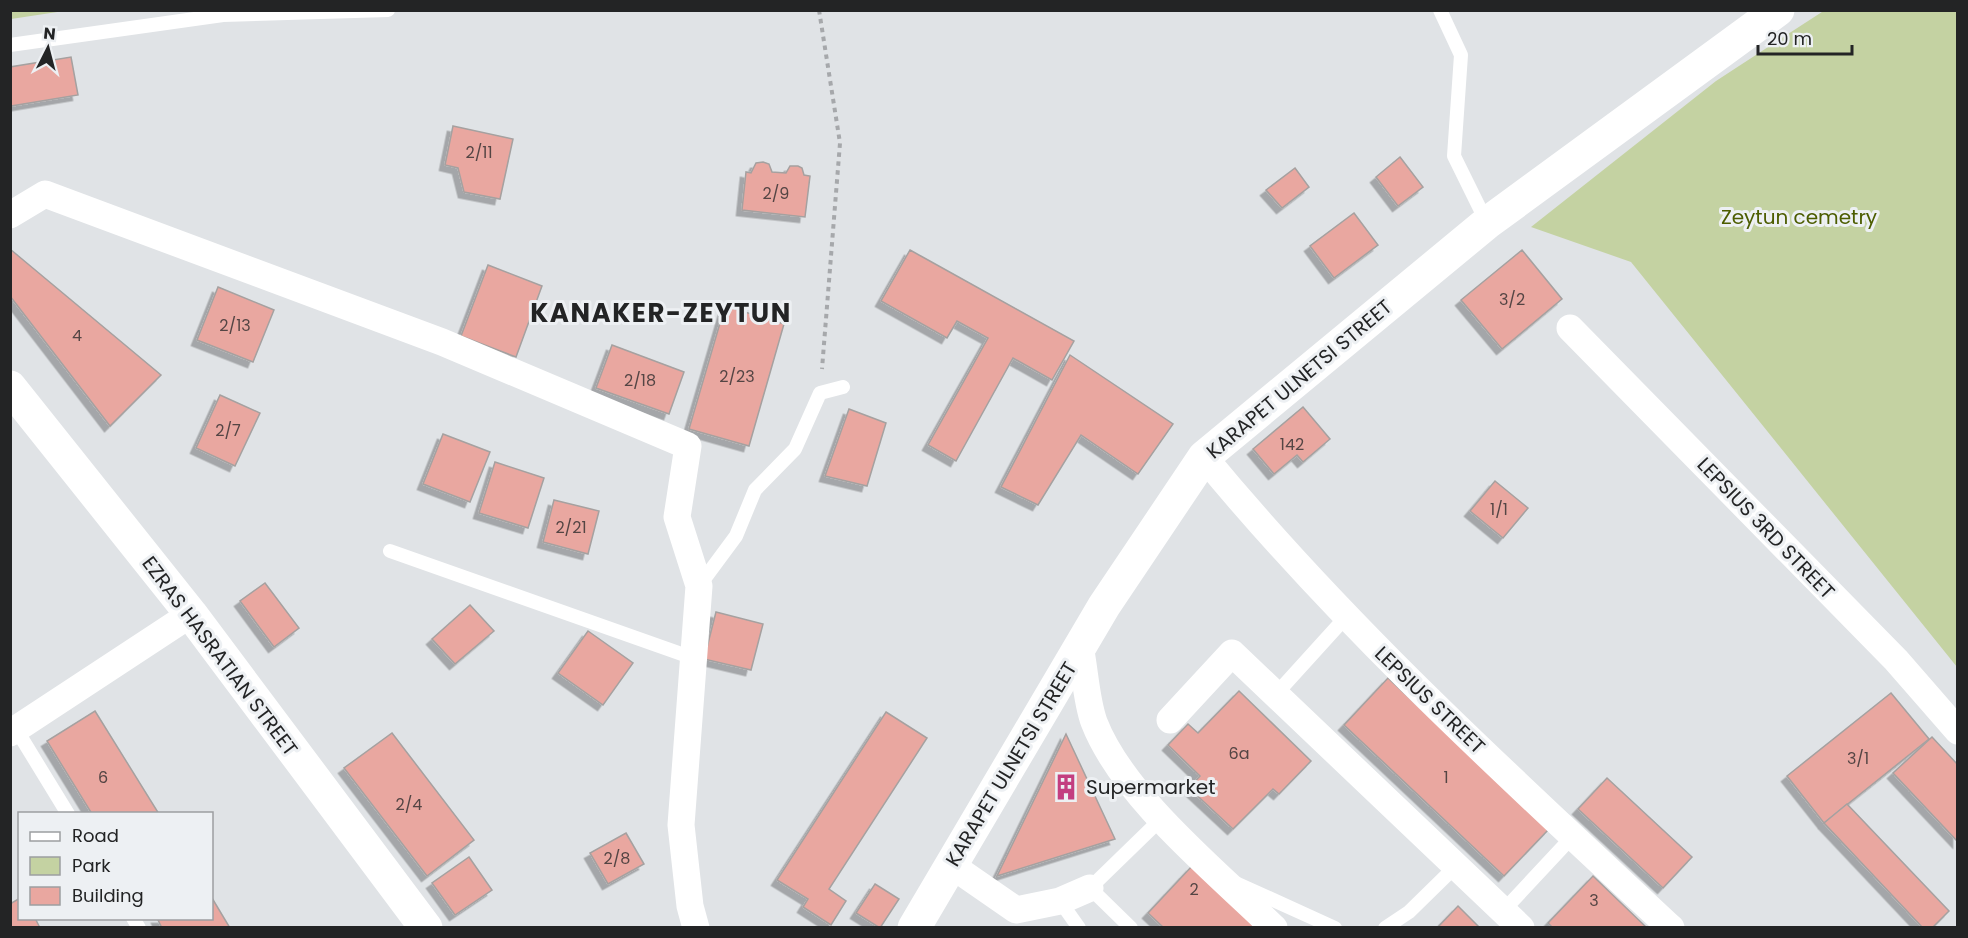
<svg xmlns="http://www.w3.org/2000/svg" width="1968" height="938" font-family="Poppins,sans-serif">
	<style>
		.green { fill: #c4d2a2 }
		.building { fill: #e9a7a0; stroke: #a5a1a0; stroke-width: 1.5; filter: url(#shadow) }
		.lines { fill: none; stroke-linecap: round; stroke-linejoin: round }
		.path { stroke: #a6a8ab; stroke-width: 4; stroke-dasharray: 4.5 4.5; stroke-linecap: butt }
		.service { stroke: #fff; stroke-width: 14 }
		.minor { stroke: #fff; stroke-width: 27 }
		.tertiary { stroke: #fff; stroke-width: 33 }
		.labels { text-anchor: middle; stroke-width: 6; stroke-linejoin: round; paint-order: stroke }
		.number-label { font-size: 16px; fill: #544544 }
		.park-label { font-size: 20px; fill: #4c5d00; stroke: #edf0f3 }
		.street-label { font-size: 20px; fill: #232425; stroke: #edf0f3 }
		.poi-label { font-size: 20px; fill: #232425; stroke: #edf0f3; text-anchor: start }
		.district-label { font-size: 26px; font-weight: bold; letter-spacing: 1.5px; fill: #232425; stroke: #edf0f3 }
	</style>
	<defs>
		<filter id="shadow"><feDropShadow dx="-5.5" dy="5.5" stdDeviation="0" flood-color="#0004"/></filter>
	</defs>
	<rect width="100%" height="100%" fill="#e0e3e6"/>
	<!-- green -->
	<g class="green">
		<polygon points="11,10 64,10 64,11 11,19"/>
		<polygon points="1825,10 1957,11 1957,667 1631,262 1531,227 1716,81"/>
	</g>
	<!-- building -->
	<g class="building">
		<polygon points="71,57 78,95 11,106 10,67"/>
		<polygon points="453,126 513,139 500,199 464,192 458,168 445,165"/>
		<polygon points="1400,157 1423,187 1398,206 1376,177"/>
		<polygon points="763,162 769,164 772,172 786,173 790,166 798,166 802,168 804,175 810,176 805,217 742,210 746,172 751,173 756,163"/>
		<polygon points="1295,168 1309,187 1282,208 1266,190"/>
		<polygon points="1354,213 1378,245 1334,278 1310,246"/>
		<polygon points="10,249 161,375 110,426 10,296"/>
		<polygon points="910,250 1074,341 1052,380 1013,358 956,461 928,445 988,338 957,321 947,338 881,301"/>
		<polygon points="1522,250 1562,299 1502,349 1461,300"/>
		<polygon points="488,265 542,286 516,357 461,336"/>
		<polygon points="218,287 274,310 253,362 197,340"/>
		<polygon points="725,306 784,324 749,446 689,429"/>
		<polygon points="612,345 684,372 669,414 596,388"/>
		<polygon points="1070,355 1173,424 1138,474 1081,435 1038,505 1001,487"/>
		<polygon points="220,395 260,413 235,466 196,448"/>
		<polygon points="1303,407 1330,439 1303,462 1297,455 1274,474 1253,449"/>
		<polygon points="849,409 886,423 867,486 825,476"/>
		<polygon points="443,434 490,452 470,502 423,484"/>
		<polygon points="495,462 544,478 528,528 479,513"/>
		<polygon points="1495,481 1528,508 1503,538 1470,511"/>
		<polygon points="554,500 599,511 588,554 543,542"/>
		<polygon points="265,583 299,628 274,647 240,601"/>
		<polygon points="470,605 494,631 455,664 432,639"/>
		<polygon points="716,612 763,624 751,670 704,659"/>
		<polygon points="588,631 633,663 603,705 558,673"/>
		<polygon points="1388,678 1549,829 1504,876 1344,725"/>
		<polygon points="1239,691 1311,761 1279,794 1273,789 1233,829 1189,788 1200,776 1168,745 1188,724 1198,733"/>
		<polygon points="1891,693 1929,739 1824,823 1787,776"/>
		<polygon points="95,711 159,814 92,814 47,741"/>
		<polygon points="886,712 927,738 829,889 846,901 831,925 803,907 808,899 777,880"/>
		<polygon points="392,733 474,840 427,876 344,768"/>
		<polygon points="1066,734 1115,839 997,876"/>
		<polygon points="1932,737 1958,765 1958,842 1893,773"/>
		<polygon points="1607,778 1692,857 1663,888 1578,809"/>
		<polygon points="1847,804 1949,911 1932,928 1923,928 1824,823"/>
		<polygon points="626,833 644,864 608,884 590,853"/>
		<polygon points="469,857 492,890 455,915 432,883"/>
		<polygon points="1192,866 1258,928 1164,928 1148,913"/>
		<polygon points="1593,876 1647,928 1553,928 1548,923"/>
		<polygon points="875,884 899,899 880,928 856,913"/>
		<polygon points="20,898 20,918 35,918 40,928 10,928 10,904"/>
		<polygon points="212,898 230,928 162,928 157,918 212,918"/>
		<polygon points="1458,906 1480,928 1437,928"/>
	</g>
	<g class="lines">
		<!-- path -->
		<polyline class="path" points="819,10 840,143 822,369"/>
		<!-- service -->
		<g class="service">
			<polyline points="1440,10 1461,55 1454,156 1487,223"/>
			<polyline points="10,45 223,15 388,10"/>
			<polyline points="390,551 693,658"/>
			<polyline points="699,586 736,536 755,490 795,449 820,393 843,387"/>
			<polyline points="1277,693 1345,618"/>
			<polyline points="16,729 68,814"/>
			<polyline points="1238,884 1335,928"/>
			<polyline points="1060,901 1079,928"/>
			<polyline points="1504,910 1573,836"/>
			<polyline points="133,918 139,928"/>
			<polyline points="1131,928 1090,888 1162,818"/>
			<polyline points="1385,928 1409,912 1456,866"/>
		</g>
		<!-- minor -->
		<g class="minor">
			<polyline points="10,215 45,194 442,342 688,446 677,517 699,586 681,825 690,906 696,928"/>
			<polyline points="1570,328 1896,660 1958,731"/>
			<path d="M1204 457C1345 628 1509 777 1671 928"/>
			<path d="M1080 646C1085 670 1086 700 1094 722 1123 797 1217 872 1274 928"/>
			<polyline points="1170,720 1232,653 1521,928"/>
			<polyline points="10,733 191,614"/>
			<polyline points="951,865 1016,910 1060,901 1090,888"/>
		</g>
		<!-- tertiary -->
		<g class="tertiary">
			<polyline points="10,387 191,614 426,928"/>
			<polyline points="914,928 1104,606 1204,457 1487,223 1778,10"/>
		</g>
	</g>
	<!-- icons -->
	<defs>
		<g id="building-bare" transform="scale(2.07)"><path d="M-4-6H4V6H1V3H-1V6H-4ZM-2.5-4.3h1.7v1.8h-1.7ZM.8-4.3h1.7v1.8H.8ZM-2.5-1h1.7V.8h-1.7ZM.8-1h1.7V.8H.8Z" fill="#c33e80" stroke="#edf0f3" stroke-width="2.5" paint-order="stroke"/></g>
	</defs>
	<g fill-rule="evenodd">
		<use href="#building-bare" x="1066" y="787"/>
	</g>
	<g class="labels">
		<!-- number labels -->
		<g class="number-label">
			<text x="479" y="158">2/11</text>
			<text x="776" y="199">2/9</text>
			<text x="1512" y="305">3/2</text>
			<text x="235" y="331">2/13</text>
			<text x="77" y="341">4</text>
			<text x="737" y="382">2/23</text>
			<text x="640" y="386">2/18</text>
			<text x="228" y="436">2/7</text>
			<text x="1292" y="450">142</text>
			<text x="1499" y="515">1/1</text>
			<text x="571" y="533">2/21</text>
			<text x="1239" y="759">6a</text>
			<text x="1858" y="764">3/1</text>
			<text x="103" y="783">6</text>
			<text x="1446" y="783">1</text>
			<text x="409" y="810">2/4</text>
			<text x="617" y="864">2/8</text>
			<text x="1194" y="895">2</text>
			<text x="1594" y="906">3</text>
		</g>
		<!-- park labels -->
		<g class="park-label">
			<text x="1799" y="224">Zeytun cemetry</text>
		</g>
		<!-- street labels -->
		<g class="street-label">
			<text transform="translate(1299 379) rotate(-40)" y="7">KARAPET ULNETSI STREET</text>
			<text transform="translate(1766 528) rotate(46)" y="7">LEPSIUS 3RD STREET</text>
			<text transform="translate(220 656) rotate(53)" y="7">EZRAS HASRATIAN STREET</text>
			<text transform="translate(1430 700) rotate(44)" y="7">LEPSIUS STREET</text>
			<text transform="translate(1011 764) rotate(-59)" y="7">KARAPET ULNETSI STREET</text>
		</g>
		<!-- poi labels -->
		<g class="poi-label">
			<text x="1086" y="794">Supermarket</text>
		</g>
		<!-- district labels -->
		<g class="district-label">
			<text x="661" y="322">KANAKER-ZEYTUN</text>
		</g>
	</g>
	<!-- border -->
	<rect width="1968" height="938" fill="none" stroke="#232425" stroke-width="24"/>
	<!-- legend -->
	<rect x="18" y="812" width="195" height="108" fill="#edf0f3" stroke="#9c9ea1" stroke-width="1.5"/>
	<rect x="30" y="832" width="30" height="9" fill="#ffffff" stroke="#9c9ea1" stroke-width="1.5"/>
	<text x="72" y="842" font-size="18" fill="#232425">Road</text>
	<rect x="30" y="857" width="30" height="18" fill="#c4d2a2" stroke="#9c9ea1" stroke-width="1.5"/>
	<text x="72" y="872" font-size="18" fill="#232425">Park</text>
	<rect x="30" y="887" width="30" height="18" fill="#e9a7a0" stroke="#9c9ea1" stroke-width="1.5"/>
	<text x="72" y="902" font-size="18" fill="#232425">Building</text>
	<!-- north arrow -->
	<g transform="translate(48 48) rotate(6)" stroke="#edf0f3" stroke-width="4.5" paint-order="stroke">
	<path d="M0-4.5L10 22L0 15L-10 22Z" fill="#232425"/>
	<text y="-9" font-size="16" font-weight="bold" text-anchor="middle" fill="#232425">N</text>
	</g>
	<!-- scale -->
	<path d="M1758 45v9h94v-9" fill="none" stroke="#232425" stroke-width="3"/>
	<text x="1767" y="45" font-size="18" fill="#232425" stroke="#edf0f3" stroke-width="4.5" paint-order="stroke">20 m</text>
</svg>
